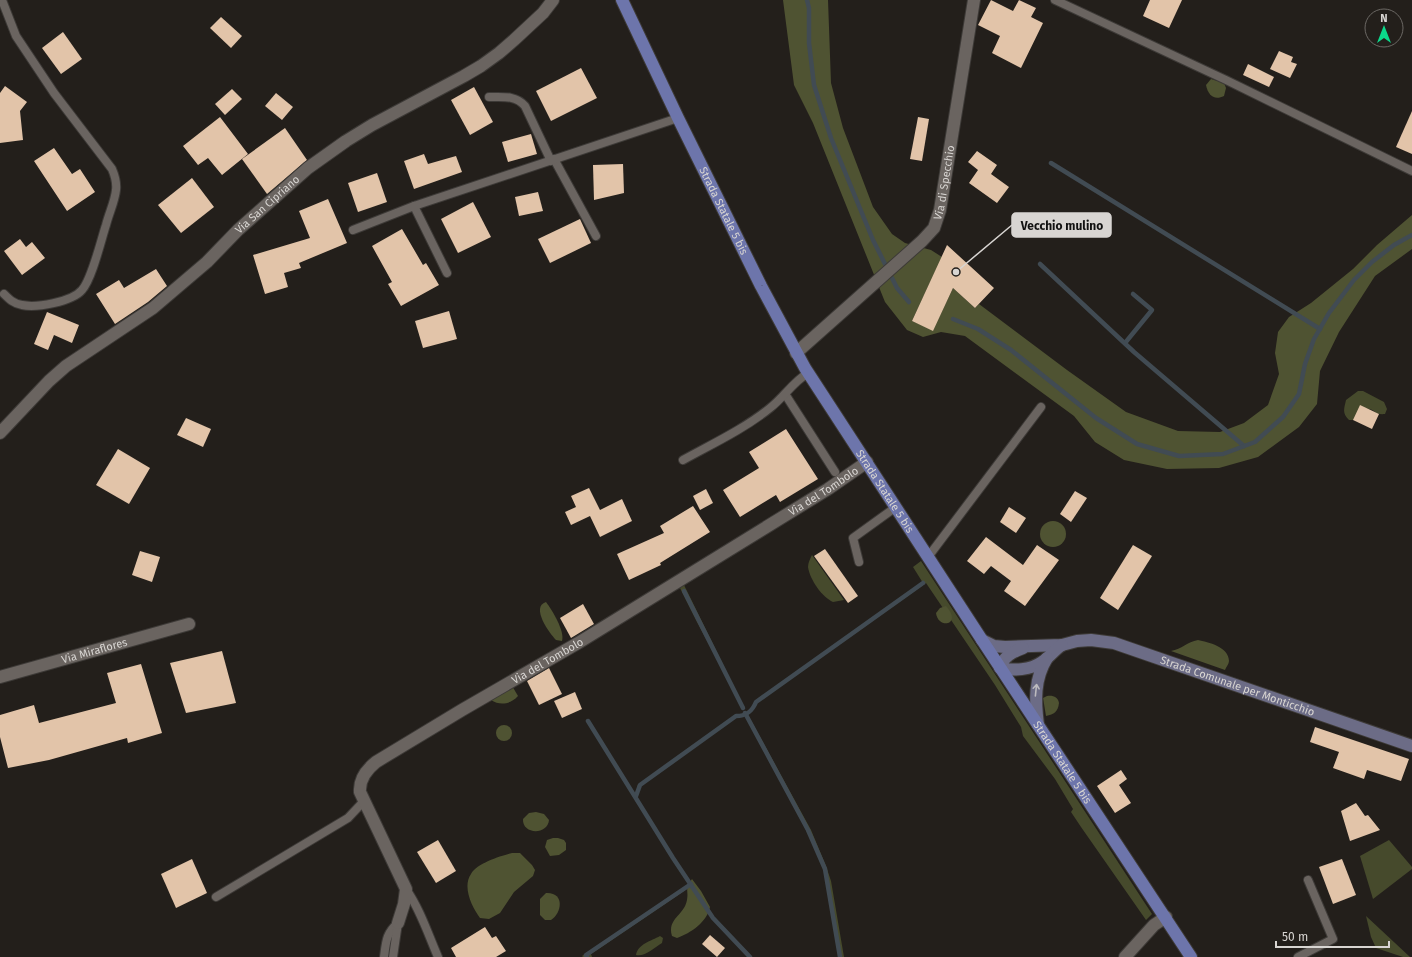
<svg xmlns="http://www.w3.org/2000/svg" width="1412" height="957" font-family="'Fira Sans',sans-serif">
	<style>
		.green { fill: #464a2c }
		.forest { fill: #4f5332 }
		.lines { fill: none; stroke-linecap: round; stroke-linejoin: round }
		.stream { stroke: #414b53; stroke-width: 4.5 }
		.building { fill: #e2c4a9 }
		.lane-casing { stroke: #3d3a37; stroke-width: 10 }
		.street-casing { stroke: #3d3a37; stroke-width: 14 }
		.secondary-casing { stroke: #3d3a37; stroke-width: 14 }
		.primary-casing { stroke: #3d3a37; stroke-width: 14 }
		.lane { stroke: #6a6460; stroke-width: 8 }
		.street { stroke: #6a6460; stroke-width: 12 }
		.secondary { stroke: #6c6c86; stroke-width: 12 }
		.primary { stroke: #6d75ab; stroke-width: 12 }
		.oneway { stroke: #bdbbbf }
		.labels { text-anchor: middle; stroke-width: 4; stroke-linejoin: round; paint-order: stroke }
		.street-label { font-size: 11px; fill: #d8d5d2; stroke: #231f1b }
		.leader { fill: none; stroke: #d8d5d2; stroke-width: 1.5 }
		.callout-dot { fill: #d8d5d2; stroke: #231f1b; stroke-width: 1.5 }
		.callout { fill: #d8d5d2; stroke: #d8d5d2; stroke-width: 1.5 }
		.callout-label { font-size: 12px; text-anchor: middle; font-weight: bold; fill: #111 }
	</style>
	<rect width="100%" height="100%" fill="#231f1b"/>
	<!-- green -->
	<g class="green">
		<path d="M1358 391H1363L1384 402 1387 409 1385 414C1374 415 1376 410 1369 409 1361 407 1356 414 1354 420H1349C1342 413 1344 409 1346 400Z"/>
		<path d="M812 555 844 600 833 602C822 597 810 580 808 567 808 563 810 559 812 555Z"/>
		<path d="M921 561 1152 914 1146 920 1081 827 1071 812 1073 809 1055 779 1023 736 1021 727 995 685 926 583 757 703 755 707 748 715 811 830 826 866 831 881 844 957H839L824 867 811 839 745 716 736 717 641 785 639 790 637 786 735 715C746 714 750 712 755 702L923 583 913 567Z"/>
		<polygon points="683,583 743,705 743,708 697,622 679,586"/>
		<polygon points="1389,840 1412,867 1412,869 1373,899 1360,856"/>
		<polygon points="686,887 687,889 591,954 592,957 583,957 582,956"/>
		<polygon points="1366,916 1410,957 1403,957 1376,948 1371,937"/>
		<path d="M660 936 663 938 662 943C654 948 645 957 636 955 638 944 651 941 660 936Z"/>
	</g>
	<!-- forest -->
	<g class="forest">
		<polygon points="783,0 828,0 831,83 843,128 873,207 892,234 905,243 931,250 942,257 912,321 933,330 953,288 975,308 979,304 1067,370 1126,412 1178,431 1220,432 1244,423 1268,405 1279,374 1275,353 1278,332 1289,317 1311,303 1353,269 1377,245 1412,215 1412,249 1375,276 1339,332 1320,371 1317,404 1299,427 1258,457 1219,468 1167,469 1124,460 1095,442 1074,416 965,336 941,332 923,337 907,330 885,302 813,123 794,85"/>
		<path d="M1211 79 1224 83 1226 88 1224 96C1214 101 1208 95 1206 85Z"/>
		<circle cx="1053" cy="534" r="13"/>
		<path d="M546 602C552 610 565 631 562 641L556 640C550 634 530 607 546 602Z"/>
		<path d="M946 606C963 625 938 630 936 613L940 608Z"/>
		<path d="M1198 640C1208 642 1229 647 1229 661 1229 664 1226 667 1225 670L1171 651C1182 649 1187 642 1198 640Z"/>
		<path d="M508 679 518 696C511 704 500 706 491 700Z"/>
		<path d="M1047 696C1053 695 1058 697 1059 703 1058 712 1054 714 1046 716L1043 698Z"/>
		<circle cx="504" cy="733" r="8"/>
		<path d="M536 812 544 814 549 820C548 835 522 835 523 819L529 813Z"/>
		<polygon points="553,838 558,838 564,840 566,843 566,850 559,855 550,856 545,847 547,840"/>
		<path d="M512 853H520L532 865 535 870 533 876 514 892 500 913 489 919 480 918C472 907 462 887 471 874 477 863 501 856 512 853Z"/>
		<path d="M692 879 701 891 710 907C707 922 691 933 677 938L672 936C667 918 684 916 687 900 689 890 684 890 692 879Z"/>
		<path d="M546 893C565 892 562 913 551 920H545L540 915V899Z"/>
	</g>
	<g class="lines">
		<!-- stream -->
		<g class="stream">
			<polyline points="807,0 809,8 809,43 814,85 831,138 873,240 885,264"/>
			<polyline points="1051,163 1320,329"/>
			<polyline points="1040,264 1134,352 1244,446"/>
			<polyline points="892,278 897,288 909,302"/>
			<polyline points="953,319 978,329 1011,350 1096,418 1137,444 1179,456 1223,454 1255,442 1283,417 1299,394 1305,364 1314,339 1329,313 1354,280 1372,262 1394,245 1412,235"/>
			<polyline points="1125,343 1152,310 1133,294"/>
			<polyline points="684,591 743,708"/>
			<polyline points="745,713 808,830 825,869 840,957"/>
			<polyline points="588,721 673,858 713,918 750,957"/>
			<path d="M636 796 640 785 736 716C746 716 752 712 756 702L923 583"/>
			<polyline points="587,957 586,955 691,884"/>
		</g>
	</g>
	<!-- building -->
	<g class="building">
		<polygon points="991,0 1013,11 1019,0 1036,8 1031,17 1043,23 1021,68 992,53 1000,36 978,25"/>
		<polygon points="1150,0 1182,0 1169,28 1143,16"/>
		<polygon points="221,17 242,36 231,48 210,28"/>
		<polygon points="63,32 82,59 61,74 42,48"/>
		<polygon points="1279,51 1293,57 1291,62 1297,64 1290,78 1270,69"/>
		<polygon points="1248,64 1274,77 1269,87 1243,75"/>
		<polygon points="581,68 597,98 551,121 536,91"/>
		<polygon points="5,86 27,102 20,111 23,140 0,143 0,93"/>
		<polygon points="474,87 493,122 470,135 451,100"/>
		<polygon points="232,89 242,99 225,115 215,104"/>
		<polygon points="276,93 293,107 282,120 265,106"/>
		<polygon points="1412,111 1412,154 1396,147"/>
		<polygon points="220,117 248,154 222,175 208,158 198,165 183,146"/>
		<polygon points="918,117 929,119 922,161 910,159"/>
		<polygon points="285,128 307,160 267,194 242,159"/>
		<polygon points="531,134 537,154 508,162 502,142"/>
		<polygon points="54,148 72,174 80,169 95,192 67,211 34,161"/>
		<polygon points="977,151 997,165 991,174 1009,187 997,203 969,183 978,170 968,162"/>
		<polygon points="424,154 428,164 456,156 462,172 414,189 404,161"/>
		<polygon points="623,164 624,193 594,200 593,165"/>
		<polygon points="377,173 387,202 358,212 348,183"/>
		<polygon points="192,178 214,207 181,233 158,205"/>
		<polygon points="538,192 543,211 519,216 515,197"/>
		<polygon points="328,199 347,243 299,263 301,268 284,273 288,287 265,294 253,255 310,238 299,211"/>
		<polygon points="473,202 491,237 458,253 441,219"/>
		<polygon points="580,219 591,243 550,263 538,239"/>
		<polygon points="402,229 423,265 426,263 439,285 401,306 388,284 392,282 372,246"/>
		<polygon points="20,239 26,247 32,242 45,258 22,275 4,251"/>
		<polygon points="947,245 994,288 975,308 953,288 933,331 912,321"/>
		<polygon points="156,269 167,286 148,302 115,324 96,294 119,280 124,288"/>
		<polygon points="449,311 457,339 423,348 415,321"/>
		<polygon points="47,312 79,325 72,343 54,335 48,350 34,344"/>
		<polygon points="1360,405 1379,414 1372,429 1353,420"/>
		<polygon points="186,418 211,429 203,447 177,435"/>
		<polygon points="786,429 818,479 780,502 776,495 740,517 723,490 759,468 749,452"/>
		<polygon points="118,449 150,468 129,504 96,485"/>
		<polygon points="589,488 600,510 622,499 632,521 600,537 590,516 571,525 565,512 576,507 571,496"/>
		<polygon points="706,489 713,503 700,510 693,496"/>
		<polygon points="1075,491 1087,498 1071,522 1060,514"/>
		<polygon points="693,506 710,532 660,563 661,565 629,580 617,554 664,533 660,526"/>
		<polygon points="1009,507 1026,518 1016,533 1000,522"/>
		<polygon points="986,537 1023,565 1037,545 1059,560 1025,606 1004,591 1011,581 991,566 984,574 967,561"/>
		<polygon points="1133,545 1152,556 1118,610 1100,598"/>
		<polygon points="825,549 858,596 848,603 814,556"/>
		<polygon points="140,551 160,557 152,582 132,575"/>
		<polygon points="583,604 594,624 571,638 560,618"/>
		<polygon points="222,651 236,703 186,713 170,663"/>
		<polygon points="141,664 162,733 128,743 127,738 49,760 8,768 0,737 0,715 34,705 39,723 116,703 107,673"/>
		<polygon points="549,668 562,694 539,705 527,681"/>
		<polygon points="575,692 582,709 562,718 554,701"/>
		<polygon points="1315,727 1409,759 1401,781 1367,770 1364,779 1333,768 1339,752 1310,742"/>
		<polygon points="1121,770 1127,779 1119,785 1131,803 1115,813 1097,786"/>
		<polygon points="1356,803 1365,816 1368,815 1380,830 1350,841 1341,811"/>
		<polygon points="438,840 456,871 436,883 417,852"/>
		<polygon points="192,859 207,893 176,908 161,874"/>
		<polygon points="1342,859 1356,895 1333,904 1319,867"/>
		<polygon points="485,927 492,938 496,936 506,951 496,957 456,957 451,948"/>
		<polygon points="710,935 725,948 717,957 702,944"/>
	</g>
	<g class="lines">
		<!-- lane casing -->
		<g class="lane-casing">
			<g id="lane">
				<path d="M2 0 16 36 54 93 112 169C115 176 117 182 116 190 115 201 109 213 106 225 101 240 92 279 82 290 72 302 36 308 22 305 14 304 9 299 4 294"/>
				<polyline points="1055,0 1226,80 1412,171"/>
				<path d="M489 97C502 97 516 95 525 106L551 161"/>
				<polyline points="554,159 596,236"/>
				<polyline points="414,206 447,273"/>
				<polyline points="353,230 414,206 678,118"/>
				<polyline points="785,394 835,472"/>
				<path d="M683 460C712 444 744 429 770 408 784 397 793 382 808 373"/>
				<polyline points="928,557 1041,407"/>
				<polyline points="859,562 853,538 896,507"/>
				<path d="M406 889C420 909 428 934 438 957"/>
				<polyline points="216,897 348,818 364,801"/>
				<path d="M384 957C386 942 386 933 398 923"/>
				<polyline points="393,957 398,923"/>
				<polyline points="1298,957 1333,939 1308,880"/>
			</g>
		</g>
		<!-- street casing -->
		<g class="street-casing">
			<g id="street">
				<path id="s1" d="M796 353 922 241 934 228 940 210 974 0"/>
				<path id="s2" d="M0 433 49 381 66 366 153 308 207 262 238 230 308 168 346 141 372 125 464 76 481 66 499 53 514 40 543 13 553 0"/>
				<path id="s3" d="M0 677 189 624"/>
				<path id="s4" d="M398 923 404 904 406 889 360 792C359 779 366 770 376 762L462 710 578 643 828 489 867 462"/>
				<polyline points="1125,957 1154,925 1166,917"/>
			</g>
		</g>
		<!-- secondary casing -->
		<g class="secondary-casing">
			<g id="secondary">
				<path id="s5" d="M982 640 994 646 1005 647 1062 645 1077 641 1091 640 1114 643 1412 746"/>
				<path d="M1023 648C1012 652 1003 657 1000 668 1013 671 1031 670 1042 662 1049 658 1054 650 1062 645"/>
				<path d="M1038 725C1035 701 1034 679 1047 658"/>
			</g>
		</g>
		<!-- primary casing -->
		<g class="primary-casing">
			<g id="primary">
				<path id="s6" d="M622 0 678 118 761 286 805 368 982 640 1191 957"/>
			</g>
		</g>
		<!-- lane -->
		<use href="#lane" class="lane"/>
		<!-- street -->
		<use href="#street" class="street"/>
		<!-- secondary -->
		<use href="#secondary" class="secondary"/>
		<!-- primary -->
		<use href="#primary" class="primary"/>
	</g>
	<!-- one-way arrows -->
	<defs><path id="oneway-shaft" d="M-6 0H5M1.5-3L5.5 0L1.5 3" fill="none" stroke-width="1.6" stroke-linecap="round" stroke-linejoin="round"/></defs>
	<use class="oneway" href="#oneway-shaft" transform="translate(1036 690) rotate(-84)"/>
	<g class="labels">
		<!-- street labels -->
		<g class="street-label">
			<text dy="4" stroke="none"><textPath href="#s1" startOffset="233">Via di Specchio</textPath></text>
			<text dy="4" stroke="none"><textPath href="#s2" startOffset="353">Via San Cipriano</textPath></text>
			<text dy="4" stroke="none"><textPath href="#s6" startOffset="234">Strada Statale 5 bis</textPath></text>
			<text dy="4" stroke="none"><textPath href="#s4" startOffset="701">Via del Tombolo</textPath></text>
			<text dy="4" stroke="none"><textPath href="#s6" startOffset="558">Strada Statale 5 bis</textPath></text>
			<text dy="4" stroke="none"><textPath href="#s3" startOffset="98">Via Miraflores</textPath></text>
			<text dy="4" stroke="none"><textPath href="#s4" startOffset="377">Via del Tombolo</textPath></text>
			<text dy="4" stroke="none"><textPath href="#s5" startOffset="265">Strada Comunale per Monticchio</textPath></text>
			<text dy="4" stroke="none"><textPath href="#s6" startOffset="882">Strada Statale 5 bis</textPath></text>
		</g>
	</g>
	<!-- callouts -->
	<path class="leader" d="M956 272L1012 225"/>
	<circle class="callout-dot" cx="956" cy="272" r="4"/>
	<rect class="callout" x="1012" y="213" width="99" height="24" rx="4"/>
	<g class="callout-label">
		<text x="1062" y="230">Vecchio mulino</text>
	</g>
	<!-- north arrow -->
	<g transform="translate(1384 28)"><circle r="19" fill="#231f1b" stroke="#6b6864"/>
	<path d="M0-3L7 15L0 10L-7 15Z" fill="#0bd98b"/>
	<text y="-6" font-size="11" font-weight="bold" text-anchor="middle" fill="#d8d5d2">N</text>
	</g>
	<!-- scale -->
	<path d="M1276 941v6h113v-6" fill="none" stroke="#d8d5d2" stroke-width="2"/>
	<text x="1282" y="941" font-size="12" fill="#d8d5d2" stroke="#231f1b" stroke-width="3" paint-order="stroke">50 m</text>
</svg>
